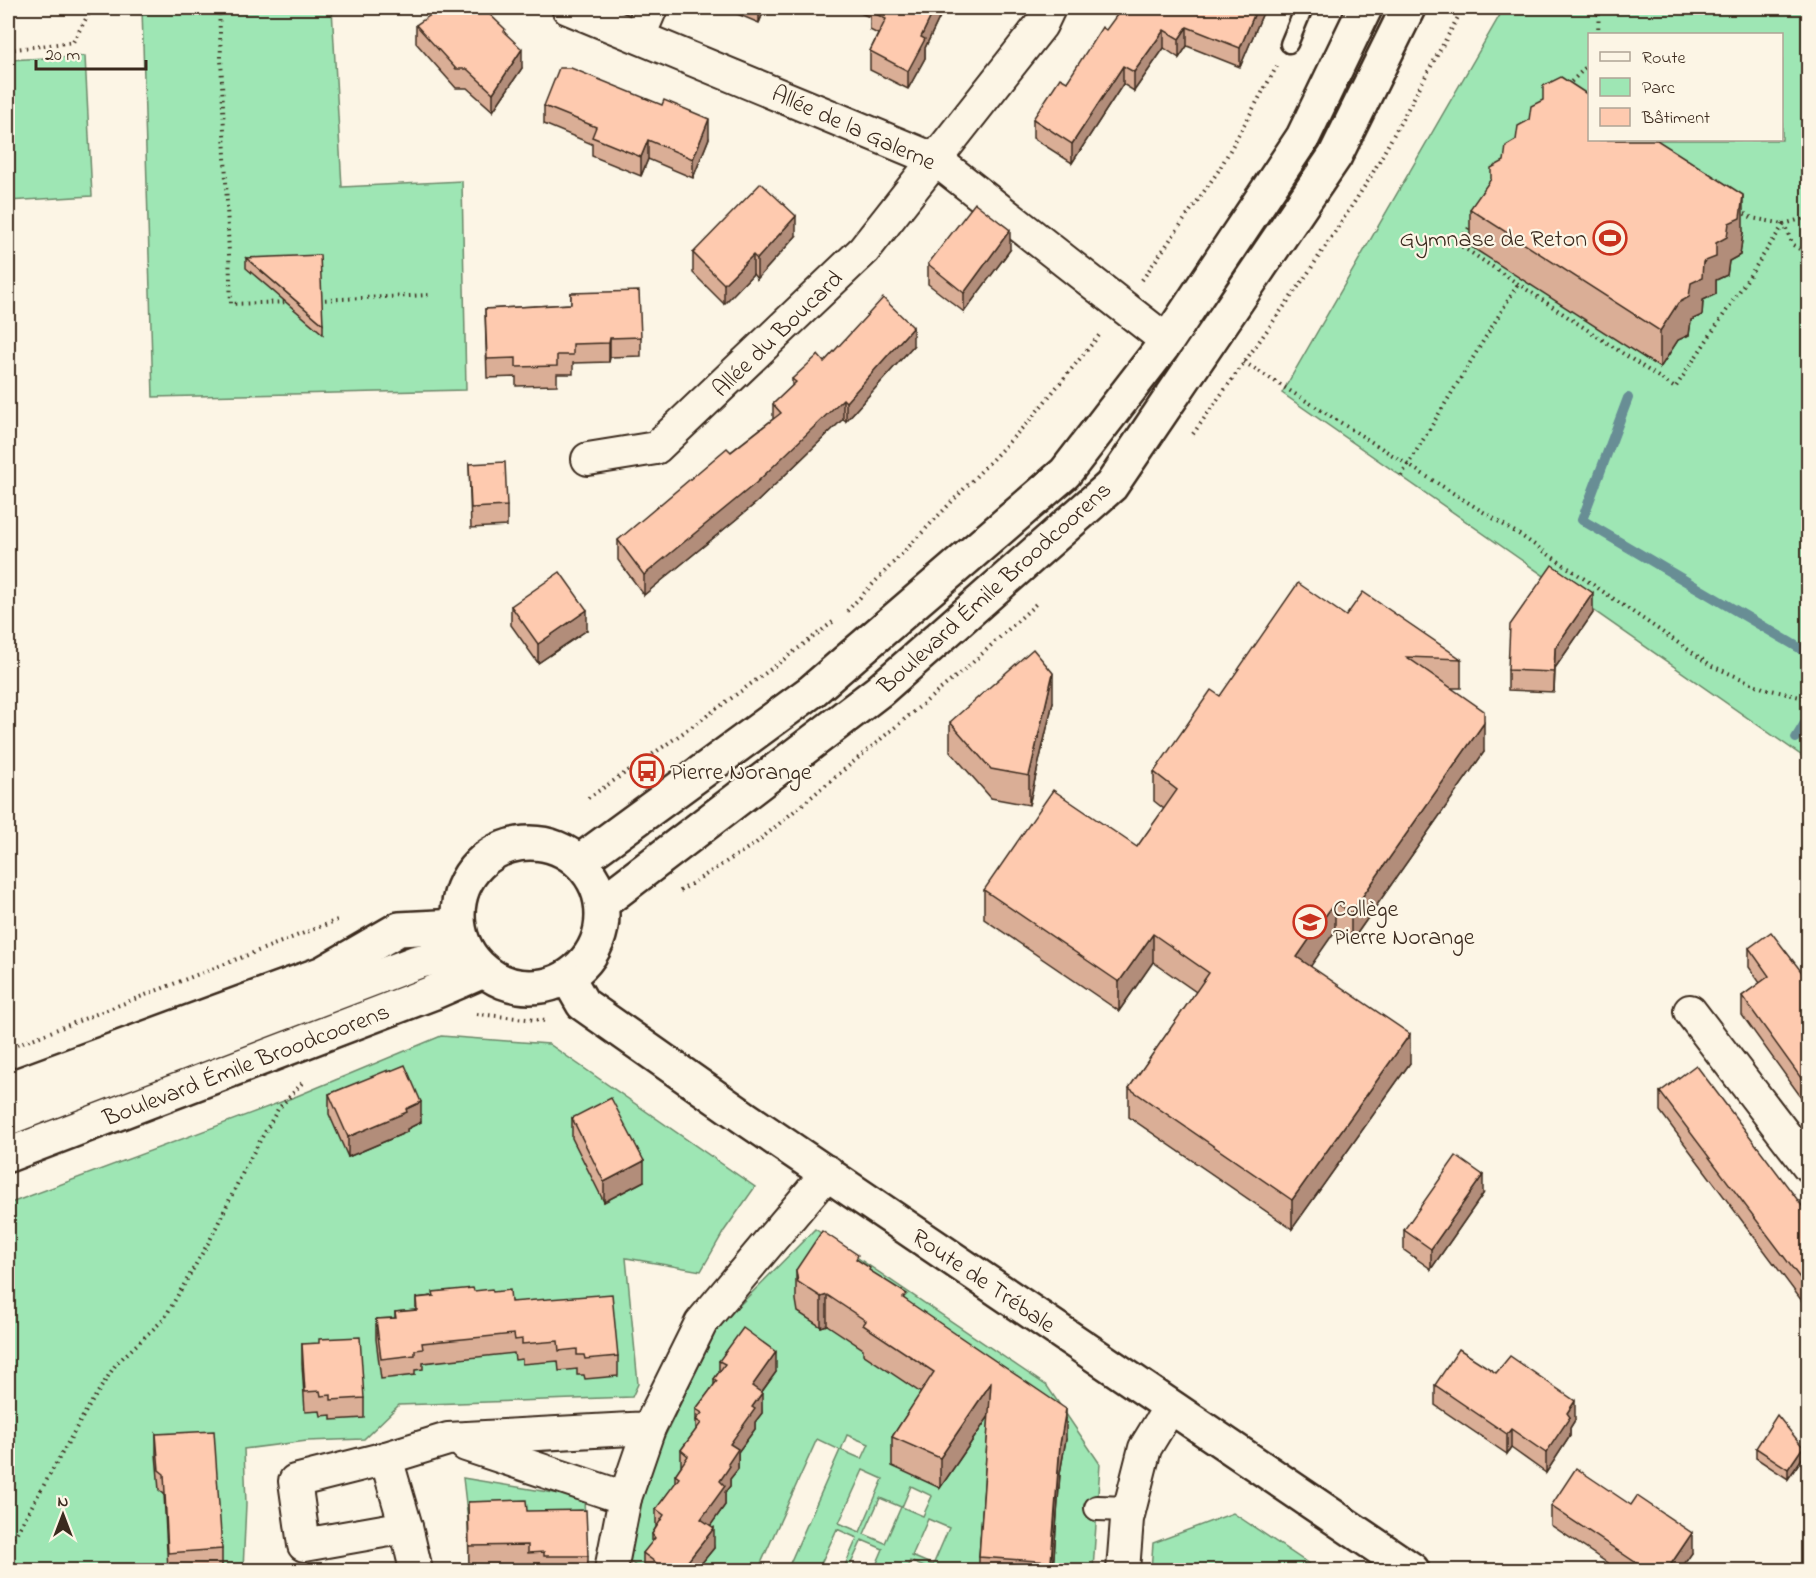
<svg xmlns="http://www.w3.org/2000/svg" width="1816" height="1578" font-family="'Indie Flower',sans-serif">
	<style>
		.green { fill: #9ee6b4; stroke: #6c8869; stroke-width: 1.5; fill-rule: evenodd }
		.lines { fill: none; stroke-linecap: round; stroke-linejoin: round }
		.stream { stroke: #678e95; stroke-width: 10 }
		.service-casing { stroke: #3b2a1e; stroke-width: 21 }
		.pedestrian-casing { stroke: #3b2a1e; stroke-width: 28 }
		.minor-casing { stroke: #3b2a1e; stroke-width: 36 }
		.tertiary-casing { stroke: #3b2a1e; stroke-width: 38 }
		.path { stroke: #3b2a1e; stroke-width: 4; stroke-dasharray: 1.5 4.5; stroke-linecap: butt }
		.service { stroke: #fcf5e5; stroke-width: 16 }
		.pedestrian { stroke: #fcf5e5; stroke-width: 24 }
		.minor { stroke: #fcf5e5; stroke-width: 32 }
		.tertiary { stroke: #fcf5e5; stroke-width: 33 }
		.wall { fill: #daae96; stroke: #3b2a1e; stroke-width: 1.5 }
		.shaded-wall { fill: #b28d7a; stroke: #3b2a1e; stroke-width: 1.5 }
		.building { fill: #fecaaf; stroke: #3b2a1e; stroke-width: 1.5 }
		.labels { text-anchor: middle; stroke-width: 4.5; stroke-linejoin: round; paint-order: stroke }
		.street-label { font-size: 24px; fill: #3b2a1e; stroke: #fcf5e5 }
		.poi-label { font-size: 24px; fill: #3b2a1e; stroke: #fcf5e5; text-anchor: start }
	</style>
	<rect width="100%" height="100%" fill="#fcf5e5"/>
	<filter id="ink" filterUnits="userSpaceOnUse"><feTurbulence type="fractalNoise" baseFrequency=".0167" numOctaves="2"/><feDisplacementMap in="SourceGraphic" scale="12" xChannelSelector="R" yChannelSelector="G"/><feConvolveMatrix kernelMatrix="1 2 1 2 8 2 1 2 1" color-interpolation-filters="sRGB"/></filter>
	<g filter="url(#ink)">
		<!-- green -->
		<g class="green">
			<polygon points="142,8 332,8 342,187 462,181 466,390 153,397"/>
			<path d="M1504 8H1808V760L1282 393ZM1590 34H1782V140H1590Z"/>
			<polygon points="85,56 92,196 8,201 8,60"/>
			<polygon points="441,1036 549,1044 755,1187 724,1231 701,1271 626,1258 638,1384 632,1397 399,1405 364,1439 307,1441 244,1449 246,1504 243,1570 8,1570 8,1204 297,1096"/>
			<path d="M815 1229 1047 1386 1100 1464 1093 1570H931L910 1561 906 1570H874L883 1549 862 1540 848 1570H843L857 1538 837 1529 818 1570H787L840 1450 817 1439 758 1570H641L620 1554 638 1492 717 1328ZM847 1435 869 1444 862 1459 841 1450ZM863 1470 883 1479 860 1532 839 1523ZM911 1486 932 1496 923 1516 902 1507ZM880 1498 901 1507 885 1543 864 1534ZM928 1519 949 1528 933 1565 912 1556Z"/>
			<polygon points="463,1478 584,1498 587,1570 469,1570 468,1521"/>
			<polygon points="1233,1513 1318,1570 1151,1570 1153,1543"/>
		</g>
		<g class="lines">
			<!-- stream -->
			<g class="stream">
				<polyline points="1628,398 1582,520 1808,653"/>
				<polyline points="1796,738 1808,718"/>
			</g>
			<!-- service casing -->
			<g class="service-casing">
				<polyline id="service" points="1289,44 1304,8"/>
			</g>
			<!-- pedestrian casing -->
			<g class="pedestrian-casing">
				<polyline id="pedestrian" points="1097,1508 1129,1509"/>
			</g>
			<!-- minor casing -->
			<g class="minor-casing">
				<g id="minor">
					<polyline points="568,8 936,160 1167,341"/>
					<polyline points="639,36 651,8"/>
					<polyline points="588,459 656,448 864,250 1041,25 1049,8"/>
					<polyline points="1690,1011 1808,1165"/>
					<polyline points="466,1445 625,1498 611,1570"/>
					<polyline points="386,1458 406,1527"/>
					<polyline points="625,1498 649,1428"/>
					<polyline points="416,1570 406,1527 304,1545 295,1481 386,1458 448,1439 649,1428 701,1323 828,1172"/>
					<polyline points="1123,1570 1127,1519 1145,1448 1170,1407"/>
				</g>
			</g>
			<!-- tertiary casing -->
			<g class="tertiary-casing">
				<g id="tertiary">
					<circle cx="530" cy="915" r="72"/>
					<polyline points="580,861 812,691 1065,473 1167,341 1303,137 1365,8"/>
					<polyline points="602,903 879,691 1111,486 1335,156 1408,8"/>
					<polyline points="568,978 583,1004 745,1118 1412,1570"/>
					<polyline points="8,1089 323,973 399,929 458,926"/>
					<polyline points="8,1118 417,962 467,951"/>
					<polyline points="8,1155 432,993 483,971"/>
				</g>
			</g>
			<!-- path -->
			<g class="path">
				<polyline points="219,8 231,304 290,302"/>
				<polyline points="1598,34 1599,8"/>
				<polyline points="8,50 73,42 92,8"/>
				<polyline points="1567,86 1590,63"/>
				<polyline points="1808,217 1784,224 1793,245 1808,254"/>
				<polyline points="1472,223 1458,244 1675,388 1784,224 1752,218 1738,210"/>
				<polyline points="1142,280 1219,170 1277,66"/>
				<polyline points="319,300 430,295"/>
				<polyline points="1244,362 1520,535 1712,666 1763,688 1808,699"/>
				<polyline points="1193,434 1308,273 1370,178 1463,8"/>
				<polyline points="1401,476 1518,284"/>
				<polyline points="847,611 1029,421 1101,333"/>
				<path d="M588 798C672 742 754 683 834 621"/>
				<polyline points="680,891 756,843 971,664 1038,602"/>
				<polyline points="477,1014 546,1021"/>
				<polyline points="17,1045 340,919"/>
				<polyline points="8,1548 86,1411 116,1364 164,1319 210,1240 247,1164 278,1109 305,1080"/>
				<polyline points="267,1570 276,1564"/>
			</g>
			<!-- service -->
			<use href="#service" class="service"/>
			<!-- pedestrian -->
			<use href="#pedestrian" class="pedestrian"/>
			<!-- minor -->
			<use href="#minor" class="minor"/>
			<!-- tertiary -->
			<use href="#tertiary" class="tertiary"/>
		</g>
		<!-- wall -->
		<g class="wall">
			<polygon points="723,8 765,8 759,23"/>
			<polygon points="848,8 943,8 943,10 925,48 925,58 908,89 870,70 870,51 878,34 870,30 870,17"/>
			<polygon points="1193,8 1265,8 1240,67 1187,46 1179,58 1164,48 1134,91 1123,84 1072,163 1033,138 1033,119 1067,82 1106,30 1191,12"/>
			<polygon points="416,25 505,33 522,68 493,111 467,88 456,88 416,43"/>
			<polygon points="544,106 709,138 693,178 648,159 641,176 592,156 592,144 544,124"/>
			<polygon points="1470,209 1743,232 1740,255 1729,261 1727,275 1716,280 1716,294 1703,300 1702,315 1691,320 1689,335 1678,340 1660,368 1470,246"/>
			<polygon points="796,236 757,279 753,274 724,304 693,273 693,253"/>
			<polygon points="1010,250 964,312 928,284 928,264"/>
			<polygon points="246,258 323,324 323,334 246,268"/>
			<polygon points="571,293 641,337 641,356 610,357 609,362 573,363 573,374 557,374 557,385 516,386 516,377 487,378 485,309 571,304"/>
			<polygon points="913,346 846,421 843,419 756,503 644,595 618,560 618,540 773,419 773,404 792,386 792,379 824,362"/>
			<polygon points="469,464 507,506 507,526 471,528"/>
			<polygon points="511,606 587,630 538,663 511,625"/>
			<polygon points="1593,613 1555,668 1554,692 1508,690 1508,670"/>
			<polygon points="1346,616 1461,659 1461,688 1451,688 1484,752 1351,942 1335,931 1310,966 1410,1063 1292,1229 1129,1117 1129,1088 1196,992 1153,962 1119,1011 984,919 984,890 1137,847 1164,809 1154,801 1154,772 1220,696"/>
			<polygon points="1053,702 1029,805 991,798 950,751 950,722"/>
			<polygon points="1749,948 1807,998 1806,1009 1809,1012 1809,1102 1806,1104 1742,1015 1742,996 1760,983 1749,967"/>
			<polygon points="388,1072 421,1122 407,1129 407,1132 348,1157 329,1114 329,1094"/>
			<polygon points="1660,1092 1809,1215 1809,1333 1804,1326 1804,1307 1805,1305 1660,1111"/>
			<polygon points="572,1118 644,1181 604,1202 572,1138"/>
			<polygon points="1483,1194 1431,1269 1404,1250 1404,1230"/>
			<polygon points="858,1261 907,1301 1066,1439 1060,1473 1053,1570 979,1570 979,1557 989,1416 940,1488 892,1466 892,1437 921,1393 863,1354 863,1349 827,1325 821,1327 798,1312 796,1300 796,1270"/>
			<polygon points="474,1291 493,1292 618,1356 618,1376 585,1379 584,1375 577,1375 577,1369 559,1371 558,1361 522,1364 522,1359 515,1360 514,1353 423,1363 423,1369 415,1370 415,1375 381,1379 376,1339 376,1319 395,1318 395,1312 416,1310 416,1298"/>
			<polygon points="302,1344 364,1398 364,1418 331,1420 331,1415 321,1416 320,1411 305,1412 302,1364"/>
			<polygon points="719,1361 776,1372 761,1393 762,1413 755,1422 755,1429 738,1452 738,1469 730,1479 730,1486 725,1492 725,1505 710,1526 714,1548 696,1570 643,1570 643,1553 652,1543 652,1534 656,1527 656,1509 675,1484 675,1475 681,1466 681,1450 696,1430 696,1409 714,1385 714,1379 719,1372"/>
			<polygon points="1435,1385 1575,1420 1570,1428 1570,1436 1546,1473 1511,1448 1507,1454 1435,1405"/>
			<polygon points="156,1434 222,1549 222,1569 199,1570 168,1570 164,1494 159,1490 156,1454"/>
			<polygon points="1756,1448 1803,1457 1788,1479 1756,1458"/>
			<polygon points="468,1502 527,1511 588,1556 588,1570 528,1570 528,1565 469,1566"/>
			<polygon points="1551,1506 1692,1553 1680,1570 1618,1570 1551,1525"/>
		</g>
		<!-- shaded-wall -->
		<g class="shaded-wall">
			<polygon points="759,8 765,8 759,23"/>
			<polygon points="935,8 943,8 943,10 925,48 925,58 908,89 908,71 921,37"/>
			<polygon points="1257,8 1265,8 1240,67 1240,48"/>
			<polygon points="1187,27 1187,46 1179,58 1179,39"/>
			<polygon points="1164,30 1164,48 1134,91 1134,72"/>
			<polygon points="522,49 522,68 493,111 493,93"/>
			<polygon points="1123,66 1123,84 1072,163 1072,144"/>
			<polygon points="709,119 709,138 693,178 693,159"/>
			<polygon points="648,140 648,159 641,176 641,157"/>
			<polygon points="1743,195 1743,232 1740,255 1729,261 1727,275 1716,280 1716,294 1703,300 1702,315 1691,320 1689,335 1678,340 1660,368 1660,331 1729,223"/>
			<polygon points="796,216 796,236 757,279 757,259"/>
			<polygon points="1010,230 1010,250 964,312 964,293"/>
			<polygon points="753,255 753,274 724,304 724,284"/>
			<polygon points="913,327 913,346 846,421 846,402"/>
			<polygon points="610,338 610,357 609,362 609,343"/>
			<polygon points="843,399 843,419 756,503 644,595 644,575"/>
			<polygon points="1593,593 1593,613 1555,668 1554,692 1555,648"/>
			<polygon points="587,610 587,630 538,663 538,644"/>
			<polygon points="1053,673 1053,702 1029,805 1029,776"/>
			<polygon points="1484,723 1484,752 1351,942 1351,913"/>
			<polygon points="1335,902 1335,931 1297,986 1297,957"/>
			<polygon points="1153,934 1153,962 1119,1011 1119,982"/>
			<polygon points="1807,979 1807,998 1803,1024 1803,1005"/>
			<polygon points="1410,1034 1410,1063 1292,1229 1292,1200"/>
			<polygon points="1809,1083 1809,1102 1806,1104 1806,1085"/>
			<polygon points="421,1102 421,1122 407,1129 407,1132 348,1157 348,1137"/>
			<polygon points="644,1161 644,1181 604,1202 604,1182"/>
			<polygon points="1483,1175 1483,1194 1431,1269 1431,1249"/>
			<polygon points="827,1295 827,1325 821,1327 821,1297"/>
			<polygon points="776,1352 776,1372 752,1405 752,1386"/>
			<polygon points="991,1383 991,1413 940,1488 940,1458"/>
			<polygon points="762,1393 762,1413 755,1422 755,1429 738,1452 738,1469 730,1479 730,1486 725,1492 725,1505 701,1539 701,1519 728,1464 730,1444 752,1407"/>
			<polygon points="1575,1401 1575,1420 1570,1428 1570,1436 1546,1473 1546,1453 1567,1413"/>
			<polygon points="1066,1409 1066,1439 1060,1473 1053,1570 1051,1570 1060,1444"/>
			<polygon points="1511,1429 1511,1448 1507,1454 1507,1434"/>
			<polygon points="1803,1447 1803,1457 1788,1479 1788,1469"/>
			<polygon points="714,1528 714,1548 696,1570 681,1570"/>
			<polygon points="1692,1533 1692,1553 1680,1570 1667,1570"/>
		</g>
		<!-- building -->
		<g class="building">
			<polygon points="441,8 483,8 505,29 504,32 522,49 493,93 467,69 456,69 416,25"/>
			<polygon points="871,8 935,8 921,37 925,39 908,71 870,51 886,19 870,11"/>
			<polygon points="1122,8 1184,8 1191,12 1193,8 1257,8 1240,48 1187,27 1179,39 1164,30 1134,72 1123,66 1072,144 1033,119 1060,78 1067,82 1102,27 1106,30"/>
			<polygon points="559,68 571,68 662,105 664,100 709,119 693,159 648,140 641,157 592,137 596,127 544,106"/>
			<polygon points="1561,77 1590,96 1590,140 1657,140 1743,195 1740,218 1729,223 1727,237 1716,243 1716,257 1703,262 1702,278 1691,283 1689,297 1678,303 1660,331 1470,209 1491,179 1491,168 1504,161 1506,146 1516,140 1518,126 1529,120 1531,106 1543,100 1543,86"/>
			<polygon points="761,183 796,216 757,259 753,255 724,284 693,253"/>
			<polygon points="975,203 1010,230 964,293 928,264"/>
			<polygon points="320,255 323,324 246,258"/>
			<polygon points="639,291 641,337 610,338 609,343 573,344 573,355 557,355 557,366 516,367 516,358 487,359 485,309 571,304 571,293"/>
			<polygon points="883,298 913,327 846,402 843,399 756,483 644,575 618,540 727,448 731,452 781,413 773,404 796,382 792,379 818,355 824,362"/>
			<polygon points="505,462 507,506 471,508 469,464"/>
			<polygon points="1552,565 1593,593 1555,648 1554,672 1508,670 1510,625"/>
			<polygon points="560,572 587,610 538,644 511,606"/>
			<polygon points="1298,583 1346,616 1363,592 1461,659 1407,657 1484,711 1484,723 1351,913 1335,902 1297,957 1410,1034 1292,1200 1129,1088 1209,973 1153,934 1119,982 984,890 1053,790 1137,847 1177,790 1154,772 1211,690 1220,696"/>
			<polygon points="1033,649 1053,673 1029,776 991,769 950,722"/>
			<polygon points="1771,932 1807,979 1803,1005 1809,1012 1809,1083 1806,1085 1742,996 1769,976 1749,948"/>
			<polygon points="405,1065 421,1102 406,1109 407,1112 348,1137 329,1094 388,1070 388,1072"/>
			<polygon points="1696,1065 1809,1215 1809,1290 1660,1092"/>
			<polygon points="611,1098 644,1161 604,1182 572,1118"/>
			<polygon points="1456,1156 1483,1175 1431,1249 1404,1230"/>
			<polygon points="822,1231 858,1255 856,1259 870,1268 869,1270 907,1294 903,1298 1066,1409 1060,1444 1051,1562 979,1557 991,1383 940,1458 892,1437 934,1372 863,1325 866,1321 827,1295 821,1297 798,1282 796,1270"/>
			<polygon points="473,1288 474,1291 492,1289 493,1292 510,1290 511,1302 612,1294 618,1356 585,1359 584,1355 577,1355 577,1349 559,1351 558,1341 522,1344 522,1339 515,1340 514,1334 422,1343 423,1349 415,1350 415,1355 381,1359 376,1319 396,1318 395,1312 417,1310 416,1298 434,1296 433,1292"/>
			<polygon points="1809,1303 1809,1313 1804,1307"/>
			<polygon points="743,1328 776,1352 752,1386 762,1393 752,1407 755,1409 730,1444 738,1449 728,1464 730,1466 720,1481 725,1486 701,1519 714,1528 681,1570 666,1570 643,1553 655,1538 652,1534 664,1515 656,1509 679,1478 675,1475 688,1456 681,1450 701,1423 696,1420 702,1413 696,1409 717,1381 714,1379 725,1364 719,1361"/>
			<polygon points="360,1337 364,1398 331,1400 331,1395 321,1396 320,1391 305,1392 302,1344 319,1343 319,1339"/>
			<polygon points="1459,1349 1496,1373 1510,1356 1575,1401 1567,1413 1570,1417 1546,1453 1511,1429 1507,1434 1435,1385"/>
			<polygon points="1777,1415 1803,1447 1788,1469 1756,1448"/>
			<polygon points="214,1431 222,1549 168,1553 164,1474 159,1470 156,1434"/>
			<polygon points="1576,1468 1631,1505 1637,1496 1692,1533 1667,1570 1647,1570 1551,1506"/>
			<polygon points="526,1500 527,1511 586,1510 588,1556 544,1556 544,1552 528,1553 528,1545 469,1546 468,1502"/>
		</g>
	</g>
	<!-- icons -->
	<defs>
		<g id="stadium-ring" transform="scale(1.725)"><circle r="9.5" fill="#fcf5e5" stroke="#c8321e" stroke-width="1.5"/><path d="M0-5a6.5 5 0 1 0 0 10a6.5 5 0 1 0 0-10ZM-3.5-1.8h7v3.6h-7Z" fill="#c8321e"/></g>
		<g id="bus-ring" transform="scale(1.725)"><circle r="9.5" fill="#fcf5e5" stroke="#c8321e" stroke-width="1.5"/><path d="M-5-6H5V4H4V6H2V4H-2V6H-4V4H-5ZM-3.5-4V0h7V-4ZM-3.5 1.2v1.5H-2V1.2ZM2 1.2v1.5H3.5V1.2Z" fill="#c8321e"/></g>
		<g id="school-ring" transform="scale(1.725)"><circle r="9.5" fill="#fcf5e5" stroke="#c8321e" stroke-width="1.5"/><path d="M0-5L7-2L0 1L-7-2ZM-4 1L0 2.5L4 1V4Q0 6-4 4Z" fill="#c8321e"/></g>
	</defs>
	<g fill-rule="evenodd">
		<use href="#stadium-ring" x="1610" y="238"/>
		<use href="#bus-ring" x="647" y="771"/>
		<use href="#school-ring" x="1310" y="922"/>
	</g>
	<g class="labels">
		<!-- street labels -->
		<g class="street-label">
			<text transform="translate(854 127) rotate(24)" y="8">Allée de la Galerne</text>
			<text transform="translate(777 333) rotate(-44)" y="8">Allée du Boucard</text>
			<text transform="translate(994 587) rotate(-42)" y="8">Boulevard Émile Broodcoorens</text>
			<text transform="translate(246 1064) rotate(-21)" y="8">Boulevard Émile Broodcoorens</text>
			<text transform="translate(984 1280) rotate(34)" y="8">Route de Trébale</text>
		</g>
		<!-- poi labels -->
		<g class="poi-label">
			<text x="1587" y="246" text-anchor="end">Gymnase de Reton</text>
			<text x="670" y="779">Pierre Norange</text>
			<text x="1333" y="916">Collège<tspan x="1333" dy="28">Pierre Norange</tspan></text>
		</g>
	</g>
	<!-- margin -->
	<rect width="1816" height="1578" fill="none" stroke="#fcf5e5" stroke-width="30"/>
	<rect x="15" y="15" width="1786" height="1548" fill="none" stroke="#3b2a1e" stroke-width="2" filter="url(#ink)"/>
	<!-- legend -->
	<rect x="1588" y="33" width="195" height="108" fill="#fcf5e5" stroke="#afa495" stroke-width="1.5"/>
	<rect x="1600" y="52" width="30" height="9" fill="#fcf5e5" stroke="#afa495" stroke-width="1.5"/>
	<text x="1642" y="63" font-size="18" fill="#3b2a1e">Route</text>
	<rect x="1600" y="78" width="30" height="18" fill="#9ee6b4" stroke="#afa495" stroke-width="1.5"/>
	<text x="1642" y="93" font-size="18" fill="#3b2a1e">Parc</text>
	<rect x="1600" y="108" width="30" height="18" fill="#fecaaf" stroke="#afa495" stroke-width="1.5"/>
	<text x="1642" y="123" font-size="18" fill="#3b2a1e">Bâtiment</text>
	<!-- north arrow -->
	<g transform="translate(63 1515)" stroke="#fcf5e5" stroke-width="4.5" paint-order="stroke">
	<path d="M0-4.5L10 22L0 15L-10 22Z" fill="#3b2a1e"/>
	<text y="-9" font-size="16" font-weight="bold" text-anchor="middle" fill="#3b2a1e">N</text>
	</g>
	<!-- scale -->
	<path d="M36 60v9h110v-9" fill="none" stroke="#3b2a1e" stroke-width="3"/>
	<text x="45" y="60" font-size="18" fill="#3b2a1e" stroke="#fcf5e5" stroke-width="4.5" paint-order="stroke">20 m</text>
</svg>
